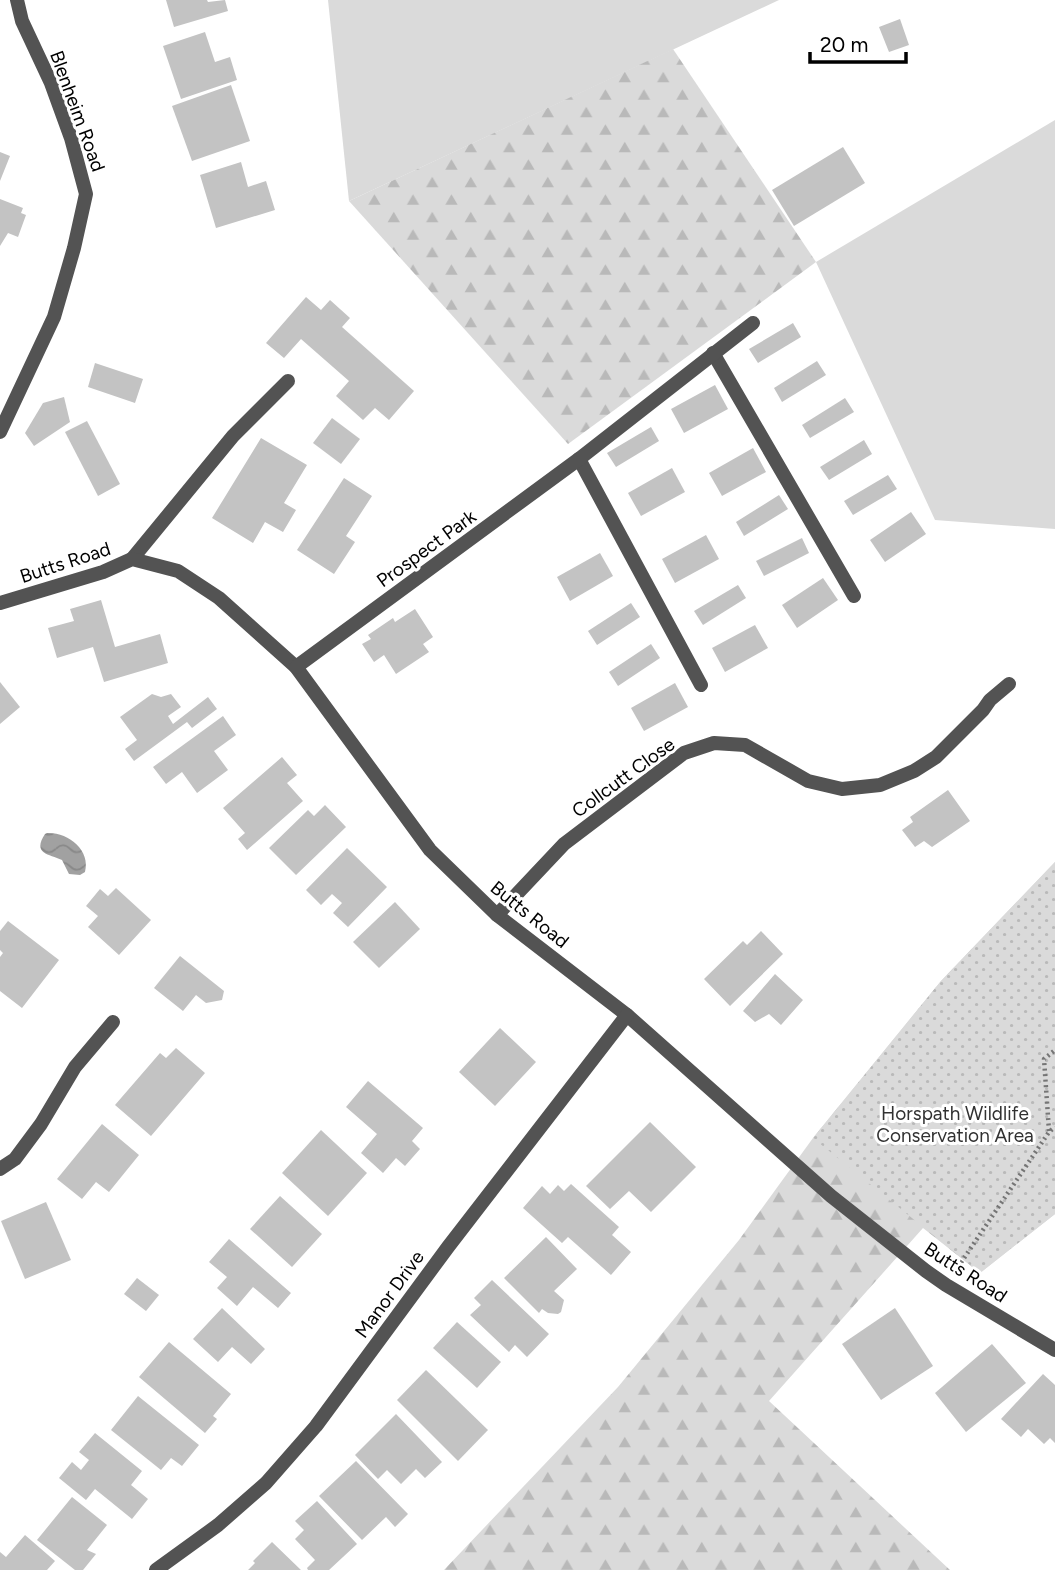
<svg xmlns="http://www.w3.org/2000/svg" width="1055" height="1570" font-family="Figtree,sans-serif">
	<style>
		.grass { fill: #dadada }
		.forest { fill: url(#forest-firs) }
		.park { fill: url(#park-dots) }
		.water { fill: url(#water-waves) }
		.building { fill: #c3c3c3 }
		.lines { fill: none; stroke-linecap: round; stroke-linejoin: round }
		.path { stroke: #757575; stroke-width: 4.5; stroke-dasharray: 2 3.5; stroke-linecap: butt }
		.service { stroke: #535353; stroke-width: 14 }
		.minor { stroke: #535353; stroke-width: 14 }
		.labels { text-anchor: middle; stroke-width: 6; stroke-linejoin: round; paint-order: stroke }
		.street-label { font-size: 19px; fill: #000; stroke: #fff }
		.park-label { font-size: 19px; fill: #313131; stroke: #fff }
	</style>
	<defs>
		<pattern id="forest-firs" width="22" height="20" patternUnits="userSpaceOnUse" patternTransform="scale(1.75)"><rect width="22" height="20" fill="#dadada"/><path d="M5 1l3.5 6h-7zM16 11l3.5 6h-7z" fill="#b9b9b9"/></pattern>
		<pattern id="park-dots" width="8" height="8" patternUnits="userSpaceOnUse" patternTransform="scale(1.75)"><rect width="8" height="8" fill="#dadada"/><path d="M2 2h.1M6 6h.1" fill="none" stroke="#b9b9b9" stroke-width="1.8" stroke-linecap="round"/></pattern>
		<pattern id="water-waves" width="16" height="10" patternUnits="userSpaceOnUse" patternTransform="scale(1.75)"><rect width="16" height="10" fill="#a1a1a1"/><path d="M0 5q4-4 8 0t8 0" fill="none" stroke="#898989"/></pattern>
	</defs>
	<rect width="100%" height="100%" fill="#fff"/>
	<!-- grass -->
	<g class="grass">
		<polygon points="328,0 779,0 349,201"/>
		<polygon points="1055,120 1055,529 935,520 816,262"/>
	</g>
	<!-- forest -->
	<g class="forest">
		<polygon points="673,49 816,262 568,444 349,201"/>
		<polygon points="1055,862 1055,1214 980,1273 923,1228 769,1401 950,1570 444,1570 618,1387 739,1240 813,1138 941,981"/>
	</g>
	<!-- park -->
	<polygon class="park" points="1055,862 1055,1214 980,1273 813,1138 941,981"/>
	<!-- water -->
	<path class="water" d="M47 833C68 832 91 850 85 872L80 875 69 874 62 860C49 854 32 854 45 834Z"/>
	<!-- building -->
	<g class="building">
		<polygon points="166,0 207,0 208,2 225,0 228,11 174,27"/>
		<polygon points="900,19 909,45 889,52 879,27"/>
		<polygon points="205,32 215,62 230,57 237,80 181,99 163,46"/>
		<polygon points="231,85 250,141 192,161 172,106"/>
		<polygon points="843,147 865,183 794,226 772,190"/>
		<polygon points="0,152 10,156 0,181"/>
		<polygon points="241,162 248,187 266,181 275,210 216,228 200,175"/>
		<polygon points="0,199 23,208 21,213 26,215 18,237 8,233 0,246"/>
		<polygon points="306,297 321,310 330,300 350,318 342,327 414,391 389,420 375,408 363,420 336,396 349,381 301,339 284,358 266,343"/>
		<polygon points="793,323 801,337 758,363 749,349"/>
		<polygon points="817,361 826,375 782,402 774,388"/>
		<polygon points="95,363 143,379 135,403 88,387"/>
		<polygon points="715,385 728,409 684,433 671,409"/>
		<polygon points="64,397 70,422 34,446 25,433 43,403"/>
		<polygon points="845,398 854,412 810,438 802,425"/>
		<polygon points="332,418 360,439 341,464 313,443"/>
		<polygon points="87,421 120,484 98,496 65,432"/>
		<polygon points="651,427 659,441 616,467 607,453"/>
		<polygon points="261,438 307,465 284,503 296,510 283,532 265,522 253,543 212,518"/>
		<polygon points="864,440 872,454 829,480 820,467"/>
		<polygon points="753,448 766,472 722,496 709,473"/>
		<polygon points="672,468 685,492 641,516 628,493"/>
		<polygon points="888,475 897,489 853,515 844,501"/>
		<polygon points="344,478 372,496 346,536 355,542 334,574 297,550"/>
		<polygon points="779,495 788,509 744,536 736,522"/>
		<polygon points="911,512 926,534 885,562 870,540"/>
		<polygon points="706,535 719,559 675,583 662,559"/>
		<polygon points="802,538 809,553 764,576 756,561"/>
		<polygon points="600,553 613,576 570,601 557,577"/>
		<polygon points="823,578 838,600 797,628 782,605"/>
		<polygon points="738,585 746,598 703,625 694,611"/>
		<polygon points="101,600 115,647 160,634 168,663 104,682 93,647 57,658 48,628 74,621 70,609"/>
		<polygon points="631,603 640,617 597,645 588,631"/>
		<polygon points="415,609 433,637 423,644 429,652 396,674 384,655 374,662 362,644 371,639 368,635 393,618 395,622"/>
		<polygon points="755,625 768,648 725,672 712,648"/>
		<polygon points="651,644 660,658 618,686 609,672"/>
		<polygon points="0,682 20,707 0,724"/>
		<polygon points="675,683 688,707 644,731 631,708"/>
		<polygon points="152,694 161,697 171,694 181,707 168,716 173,724 208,697 217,709 192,728 187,722 134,761 125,749 137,740 120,717"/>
		<polygon points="223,716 236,735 214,751 228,770 197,793 182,772 166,784 153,767"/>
		<polygon points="282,757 297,775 287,783 303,801 247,850 238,839 245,833 223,808"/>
		<polygon points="948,790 970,821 932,847 924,841 915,847 902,830 913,822 910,817"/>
		<polygon points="325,805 346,827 296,875 269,848 308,810 314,816"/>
		<polygon points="347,848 387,887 348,927 333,913 342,903 332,894 321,905 306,890"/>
		<polygon points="116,888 151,920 119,955 88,927 98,916 86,906 100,889 108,896"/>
		<polygon points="395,902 420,929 379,968 353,942"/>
		<polygon points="8,921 59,960 22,1008 0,991 0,957 3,953 0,950 0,931"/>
		<polygon points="761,931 783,954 730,1006 704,979 743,941 747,945"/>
		<polygon points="180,956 224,991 222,1000 206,1003 196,995 183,1011 154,988"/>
		<polygon points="775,974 803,1000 781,1025 769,1014 755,1022 743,1011"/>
		<polygon points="500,1028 536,1062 495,1106 459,1072"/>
		<polygon points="176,1048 205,1073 151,1136 115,1105 160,1053 166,1058"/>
		<polygon points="368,1081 423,1128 412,1141 420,1149 405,1166 396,1158 383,1173 361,1153 377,1134 346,1107"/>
		<polygon points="650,1122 696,1167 651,1212 629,1191 610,1209 586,1186"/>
		<polygon points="102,1124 139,1155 109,1192 96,1182 82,1199 57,1179"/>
		<polygon points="321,1130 367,1173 328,1216 282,1173"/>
		<polygon points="571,1184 619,1227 612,1235 631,1252 611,1275 568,1237 562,1243 523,1208 542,1186 550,1194 558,1185 564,1191"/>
		<polygon points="280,1196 322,1234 292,1267 250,1229"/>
		<polygon points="46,1202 71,1260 25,1279 1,1221"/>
		<polygon points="546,1237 577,1269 554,1291 564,1300 561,1312 558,1314 548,1313 542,1309 539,1313 504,1278"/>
		<polygon points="229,1239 291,1293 278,1308 253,1287 237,1306 217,1288 227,1277 209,1262"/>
		<polygon points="137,1278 159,1295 146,1311 124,1294"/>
		<polygon points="492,1280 549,1334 527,1357 515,1345 509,1352 470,1315 481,1305 474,1298"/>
		<polygon points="222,1308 265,1349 251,1364 232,1347 218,1362 193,1339"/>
		<polygon points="895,1308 933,1366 881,1400 842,1344"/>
		<polygon points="457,1322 501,1362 477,1388 433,1348"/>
		<polygon points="169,1342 231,1394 213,1416 217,1419 205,1433 139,1377"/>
		<polygon points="992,1344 1026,1383 966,1432 935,1393"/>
		<polygon points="426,1370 488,1430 458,1461 397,1400"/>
		<polygon points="1043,1374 1055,1385 1055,1443 1050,1438 1044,1444 1028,1429 1021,1437 1001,1419"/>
		<polygon points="138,1396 199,1445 182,1466 171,1458 161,1470 111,1430"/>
		<polygon points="396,1414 442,1462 425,1478 416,1469 401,1484 387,1470 378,1479 355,1455"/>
		<polygon points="95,1433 142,1471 131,1485 148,1499 132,1519 95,1489 86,1500 59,1478 72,1462 81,1470 89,1460 79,1452"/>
		<polygon points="356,1461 408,1514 395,1527 386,1517 362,1540 319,1496"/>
		<polygon points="72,1497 107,1525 87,1550 96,1554 83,1570 75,1570 37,1540"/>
		<polygon points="317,1501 357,1544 329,1570 308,1570 307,1568 315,1560 295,1539 304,1530 295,1521"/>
		<polygon points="25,1535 55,1561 47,1570 0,1570 0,1552 6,1557"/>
		<polygon points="272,1542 301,1570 248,1570 255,1563 253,1561"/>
	</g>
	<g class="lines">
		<!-- path -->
		<g class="path">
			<polyline points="1049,1131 1044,1059 1055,1050"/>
			<polyline points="958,1267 1049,1132 1055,1127"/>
		</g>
		<!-- service -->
		<polyline class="service" points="132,559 233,436 288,381"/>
		<!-- minor -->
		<g class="minor">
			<polyline points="713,353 854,596"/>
			<polyline points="0,432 54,317 74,248 86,194 71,138 51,83 22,21 17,0"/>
			<polyline points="579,459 701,685"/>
			<polyline points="0,603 103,572 132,559 178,571 219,598 296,667 430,850 497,915 627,1015 831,1196 926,1271 946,1285 1055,1350"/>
			<polyline points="296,667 579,459 753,323"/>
			<polyline points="497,915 564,844 684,753 714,743 745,745 808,781 842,789 880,785 914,771 936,757 983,710 990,700 1009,684"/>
			<polyline points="0,1169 15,1159 41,1124 75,1067 113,1022"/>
			<polyline points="156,1570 218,1525 266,1483 316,1426 448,1247 627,1015"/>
		</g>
	</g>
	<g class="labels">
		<!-- street labels -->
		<g class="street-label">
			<text transform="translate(78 111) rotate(70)" y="7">Blenheim Road</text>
			<text transform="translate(426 548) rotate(-36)" y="7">Prospect Park</text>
			<text transform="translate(65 562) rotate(-18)" y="7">Butts Road</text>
			<text transform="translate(623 777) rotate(-36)" y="7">Collcutt Close</text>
			<text transform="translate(530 914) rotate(39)" y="7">Butts Road</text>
			<text transform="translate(966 1272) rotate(33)" y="7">Butts Road</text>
			<text transform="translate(389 1294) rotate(-54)" y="7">Manor Drive</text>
		</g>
		<!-- park labels -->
		<g class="park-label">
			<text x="955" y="1120">Horspath Wildlife<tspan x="955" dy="22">Conservation Area</tspan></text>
		</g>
	</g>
	<!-- scale -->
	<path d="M810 52v10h96v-10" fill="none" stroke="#000000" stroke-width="3.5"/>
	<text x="820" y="52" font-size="21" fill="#000000" stroke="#ffffff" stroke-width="5" paint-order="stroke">20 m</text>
</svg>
